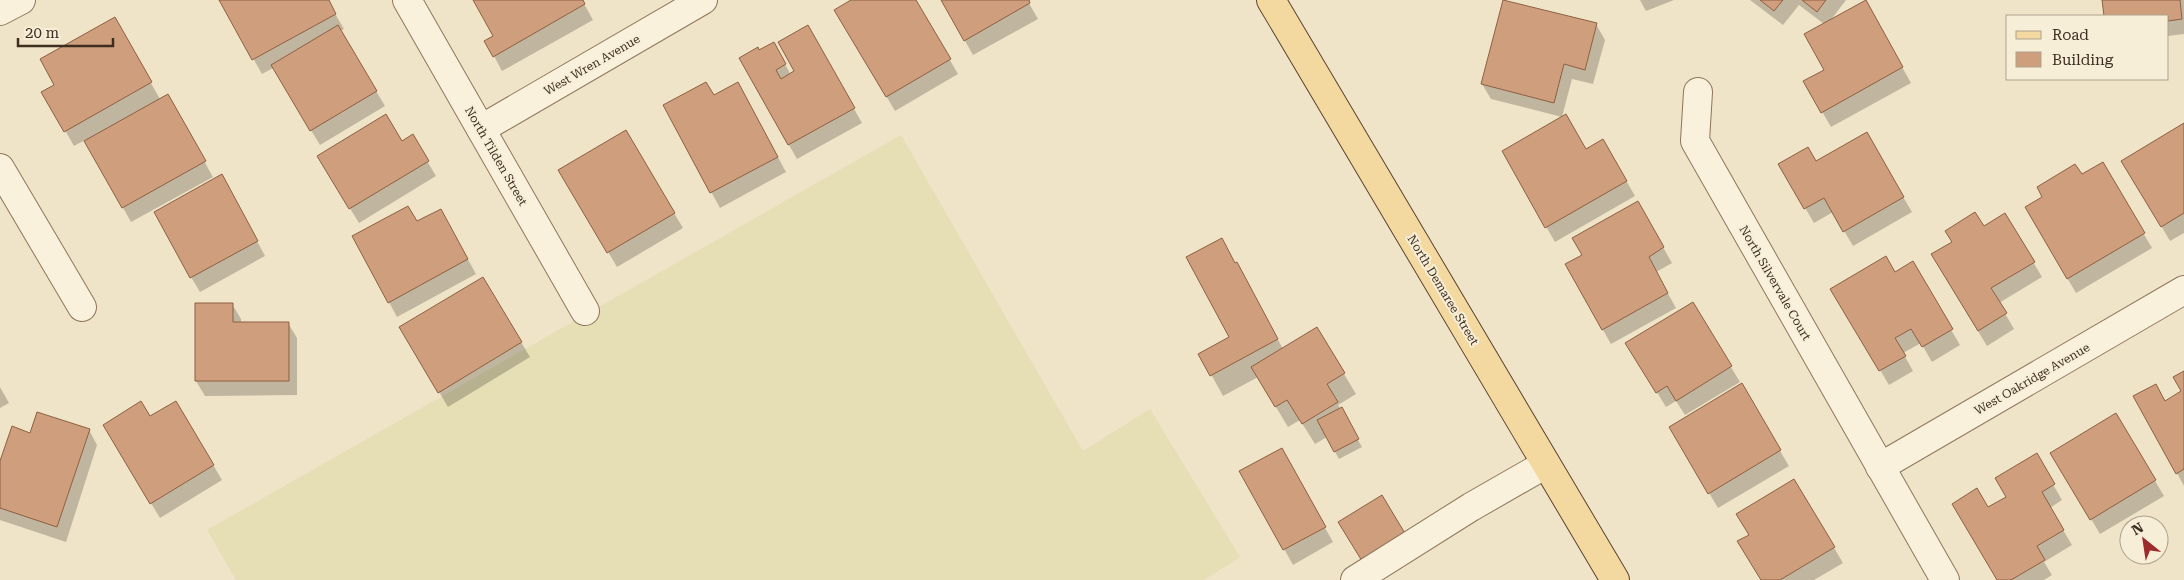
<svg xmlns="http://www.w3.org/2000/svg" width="2184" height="580" font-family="'Roboto Serif',serif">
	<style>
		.farmland { fill: #e6deb5 }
		.shadow { fill: #0003 }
		.building { fill: #cf9f7d; stroke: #8d5f41 }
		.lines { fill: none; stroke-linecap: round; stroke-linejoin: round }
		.minor-casing { stroke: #8d765c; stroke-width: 30 }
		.major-casing { stroke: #5b4430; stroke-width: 30 }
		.minor { stroke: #faf1dc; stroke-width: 28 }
		.major { stroke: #f3d9a0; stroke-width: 28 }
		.labels { text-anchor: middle; stroke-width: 4; stroke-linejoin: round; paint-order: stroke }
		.street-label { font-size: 12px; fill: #3d2e20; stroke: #f7eed8 }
	</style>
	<rect width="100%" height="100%" fill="#f0e4c8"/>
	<!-- farmland -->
	<polygon class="farmland" points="901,135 1083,451 1150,409 1240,557 1204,580 236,580 207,530"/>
	<!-- shadow -->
	<g class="shadow">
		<polygon points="220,0 327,0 344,29 340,31 385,106 320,145 273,68 262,74"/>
		<polygon points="474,0 582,0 593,20 502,71 486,41 495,36"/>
		<polygon points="853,0 915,0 958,74 895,111 836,10"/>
		<polygon points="942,0 1027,0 1038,19 973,55"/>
		<polygon points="1640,0 1674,0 1646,11"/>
		<polygon points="1750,0 1846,0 1830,21 1865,1 1911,83 1831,127 1805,82 1826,70 1824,24 1799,5 1783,25"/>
		<polygon points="2103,0 2184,0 2184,34 2168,36 2168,16 2105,16"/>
		<polygon points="114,19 160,99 167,95 213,177 131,222 85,140 74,146 43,92 56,85"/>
		<polygon points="1596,24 1605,40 1593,84 1572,79 1562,117 1491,99 1482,84"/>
		<polygon points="808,27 862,123 797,159 740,59 773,43 791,75 796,72"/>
		<polygon points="746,98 786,172 720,208 664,106"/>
		<polygon points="2184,124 2184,233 2170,241 2123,161"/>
		<polygon points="625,131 683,228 617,267 560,170"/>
		<polygon points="1866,134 1912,212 1853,246 1833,212 1814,223 1780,165 1816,163"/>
		<polygon points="412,136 436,176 359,223 327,171 401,143"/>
		<polygon points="1603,141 1635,196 1555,242 1503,151 1585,151"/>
		<polygon points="2102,163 2152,248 2076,293 2026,208"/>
		<polygon points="230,191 265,256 200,292 191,277"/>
		<polygon points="1638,203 1672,263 1656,272 1676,308 1611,344 1566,265 1584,255"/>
		<polygon points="2005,215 2042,277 1999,303 2014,329 1987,346 1941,270 1953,242"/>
		<polygon points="417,223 449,225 476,274 397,317 389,302"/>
		<polygon points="1912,263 1960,345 1932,362 1921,343 1903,353 1913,371 1889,385 1832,289 1894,274"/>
		<polygon points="1235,264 1248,284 1283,349 1317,329 1356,394 1338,405 1362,447 1339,459 1327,437 1315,444 1300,420 1288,427 1258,377 1223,396 1200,354 1231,338"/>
		<polygon points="1692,303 1740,382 1685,415 1676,401 1666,407 1636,358"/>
		<polygon points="232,304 241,319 241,323 288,323 297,338 297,395 205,396 196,381"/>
		<polygon points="401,328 521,342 530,357 448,407"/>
		<polygon points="2184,372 2184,486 2177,473 2165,402 2183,392"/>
		<polygon points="1741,385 1789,466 1718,508 1670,427"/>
		<polygon points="0,387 9,403 0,408"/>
		<polygon points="176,402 222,480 160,518 113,440"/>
		<polygon points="2116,415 2164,496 2100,534 2052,453"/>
		<polygon points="89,430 97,445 66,542 0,520 0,465 31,434"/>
		<polygon points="1281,450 1333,542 1293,565 1241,472"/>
		<polygon points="2036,455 2062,500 2050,508 2072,545 2044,562 2052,575 2044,580 1998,580 1988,509 2007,498"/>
		<polygon points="1794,480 1843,563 1814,580 1762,580 1750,536"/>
	</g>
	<!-- building -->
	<g class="building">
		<polygon points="219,0 329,0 336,14 252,60"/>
		<polygon points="473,0 583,0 585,4 493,57 484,41 493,36"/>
		<polygon points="851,0 916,0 951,59 886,97 834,10"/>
		<polygon points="941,0 1029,0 1030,3 964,41"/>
		<polygon points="1503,0 1597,23 1585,70 1564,64 1554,103 1481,84"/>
		<polygon points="1760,0 1783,0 1774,11"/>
		<polygon points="1802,0 1826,0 1817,12"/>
		<polygon points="1866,0 1903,67 1821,113 1803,81 1824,70 1804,34"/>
		<polygon points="2102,0 2180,0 2182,19 2168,21 2168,16 2104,16"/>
		<polygon points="115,17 152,82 64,132 41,92 54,85 40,59"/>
		<polygon points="338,25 377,91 310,131 271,65"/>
		<polygon points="808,25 855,108 788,145 739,58 758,47 759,50 774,42 786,64 776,70 781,79 794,71 778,42"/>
		<polygon points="706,82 714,95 738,82 778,157 710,193 663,105"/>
		<polygon points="168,94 206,161 122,208 84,141"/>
		<polygon points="386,114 402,141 413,134 429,161 349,209 317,156"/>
		<polygon points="1566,114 1586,149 1603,139 1627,181 1545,228 1502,151"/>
		<polygon points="2184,123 2184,213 2161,227 2121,161"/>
		<polygon points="626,130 675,213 607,253 558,170"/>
		<polygon points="1867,132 1904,197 1843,232 1824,198 1804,209 1778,164 1808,147 1816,161"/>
		<polygon points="2103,162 2145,233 2067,279 2025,207 2042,197 2037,187 2075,164 2082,174"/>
		<polygon points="222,174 258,241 190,278 154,212"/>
		<polygon points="1638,201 1664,247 1649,257 1668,293 1602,330 1565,264 1582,255 1572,238"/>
		<polygon points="408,206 417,221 441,209 468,259 388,303 352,236"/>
		<polygon points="1975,212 1984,226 2005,213 2035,262 1991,288 2007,313 1978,331 1931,254 1952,242 1945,231"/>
		<polygon points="1222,238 1235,263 1237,262 1278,339 1210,376 1198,354 1229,337 1186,257"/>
		<polygon points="1886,256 1895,272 1913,261 1953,329 1922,347 1911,329 1895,338 1906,356 1879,371 1830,289"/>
		<polygon points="483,277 522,342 438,393 399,327"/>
		<polygon points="1693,302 1732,366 1676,401 1667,386 1656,393 1625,343"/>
		<polygon points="195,303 233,303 233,322 289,322 289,381 195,381"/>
		<polygon points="1317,327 1345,373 1327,384 1338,402 1302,424 1287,400 1275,407 1251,367"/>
		<polygon points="2184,371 2184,469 2176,474 2133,396 2156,384 2165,401 2181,391 2173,377"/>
		<polygon points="1742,383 1781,450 1708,494 1669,427"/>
		<polygon points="141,401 150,416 176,401 214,465 150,504 103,425"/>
		<polygon points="1342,407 1359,439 1334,452 1317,420"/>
		<polygon points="37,412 90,429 57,527 0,508 0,461 12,426 30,433"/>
		<polygon points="2116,413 2156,480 2090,520 2050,453"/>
		<polygon points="1282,448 1326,527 1283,550 1239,471"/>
		<polygon points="2037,453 2055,484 2042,492 2064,530 2037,546 2045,560 2011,580 1997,580 1952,504 1977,488 1988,507 2006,497 1995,478"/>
		<polygon points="1794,479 1835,547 1780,580 1761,580 1737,541 1749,535 1736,514"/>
		<polygon points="1382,495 1406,535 1362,561 1338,522"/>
	</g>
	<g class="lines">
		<!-- minor casing -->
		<g class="minor-casing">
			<g id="minor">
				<polyline points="407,0 585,311"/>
				<polyline points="0,11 21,0"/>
				<polyline points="1698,92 1695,141 1945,580"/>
				<polyline points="481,129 703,0"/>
				<polyline points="0,168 82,307"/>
				<polyline points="1880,467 2184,290"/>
				<polyline points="1355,580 1471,507 1546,464"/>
			</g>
		</g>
		<!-- major casing -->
		<g class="major-casing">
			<polyline id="major" points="1271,0 1615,580"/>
		</g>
		<!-- minor -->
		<use href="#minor" class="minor"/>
		<!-- major -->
		<use href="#major" class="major"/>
	</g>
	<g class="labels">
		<!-- street labels -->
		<g class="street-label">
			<text transform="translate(592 65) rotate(-30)" y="4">West Wren Avenue</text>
			<text transform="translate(496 156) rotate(60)" y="4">North Tilden Street</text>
			<text transform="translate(1775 283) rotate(60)" y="4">North Silvervale Court</text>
			<text transform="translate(1443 290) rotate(59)" y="4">North Demaree Street</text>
			<text transform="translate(2032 379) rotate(-30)" y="4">West Oakridge Avenue</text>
		</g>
	</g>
	<!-- legend -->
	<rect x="2006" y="15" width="162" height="65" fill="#f7eed8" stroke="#ada18e"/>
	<rect x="2016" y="31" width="25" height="8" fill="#f3d9a0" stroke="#ada18e"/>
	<text x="2052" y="40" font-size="15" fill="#3d2e20">Road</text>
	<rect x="2016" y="52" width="25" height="15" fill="#cf9f7d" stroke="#ada18e"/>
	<text x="2052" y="65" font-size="15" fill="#3d2e20">Building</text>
	<!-- north arrow -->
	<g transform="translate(2144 540) rotate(330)"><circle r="24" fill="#f7eed8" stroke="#ada18e"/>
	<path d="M0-4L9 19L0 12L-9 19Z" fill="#9e2a2b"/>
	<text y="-8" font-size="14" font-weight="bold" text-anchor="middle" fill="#3d2e20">N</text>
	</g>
	<!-- scale -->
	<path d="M18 38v8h95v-8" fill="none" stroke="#3d2e20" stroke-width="2.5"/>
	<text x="25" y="38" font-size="15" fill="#3d2e20" stroke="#f7eed8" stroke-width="4" paint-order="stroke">20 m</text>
</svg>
